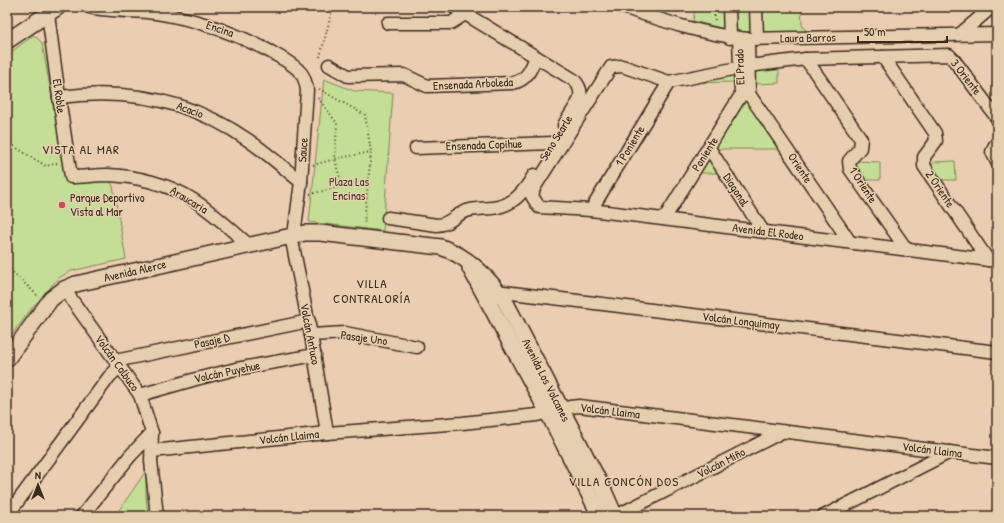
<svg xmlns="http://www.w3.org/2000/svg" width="1004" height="523" font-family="'Patrick Hand',sans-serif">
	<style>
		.green { fill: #c4de95; stroke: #80845a }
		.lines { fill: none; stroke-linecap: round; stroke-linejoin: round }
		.minor-casing { stroke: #3b2a1e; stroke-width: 15 }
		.tertiary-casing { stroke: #3b2a1e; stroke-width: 18 }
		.path { stroke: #3b2a1e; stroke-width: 2; stroke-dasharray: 1 3; stroke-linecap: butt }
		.minor { stroke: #e6cfaf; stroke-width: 12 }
		.tertiary { stroke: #e6cfaf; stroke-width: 15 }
		.poi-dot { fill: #d1495b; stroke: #e6cfaf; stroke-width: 1.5 }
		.labels { text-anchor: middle; stroke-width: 3; stroke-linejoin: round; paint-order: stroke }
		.street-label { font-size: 12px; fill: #3b2a1e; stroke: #e6cfaf }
		.park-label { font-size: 12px; fill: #493c2a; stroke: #e6cfaf }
		.poi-label { font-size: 12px; fill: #3b2a1e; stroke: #e6cfaf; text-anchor: start }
		.neighbourhood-label { font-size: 13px; letter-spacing: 1px; fill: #3b2a1e; stroke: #e6cfaf }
	</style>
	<rect width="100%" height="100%" fill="#ebcdb1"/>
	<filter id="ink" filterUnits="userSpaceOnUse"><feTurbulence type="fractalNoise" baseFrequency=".025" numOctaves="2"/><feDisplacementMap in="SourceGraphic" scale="8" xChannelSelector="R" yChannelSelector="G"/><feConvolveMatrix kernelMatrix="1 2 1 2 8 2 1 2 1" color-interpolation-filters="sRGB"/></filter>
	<g filter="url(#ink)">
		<!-- green -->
		<g class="green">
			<polygon points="695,7 801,7 802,25 807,32 744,34 693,21"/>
			<polygon points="34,35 42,43 67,181 109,180 113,186 126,259 71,271 60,277 52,285 47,294 34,305 7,341 7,55"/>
			<polygon points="779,67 779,83 755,84 753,68"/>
			<polygon points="736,72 736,82 681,83"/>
			<polygon points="324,79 354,91 393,93 383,231 309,222"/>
			<polygon points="744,99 748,99 778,149 717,149 714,146"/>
			<polygon points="709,156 719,173 699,173"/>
			<polygon points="857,161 880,162 880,180 864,180 853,164"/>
			<polygon points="955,161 956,180 941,180 930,166 935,162"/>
			<polygon points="146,471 146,496 148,516 115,516"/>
		</g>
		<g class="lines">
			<!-- minor casing -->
			<g class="minor-casing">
				<g id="minor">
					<path d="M89 7C108 12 135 10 156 13 196 19 235 33 271 52 281 58 294 64 301 73 305 78 306 84 307 90L301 182 294 235"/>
					<path d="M454 7 574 80C580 86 582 93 579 101L564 125"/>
					<path d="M623 7C663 21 705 35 748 39L997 34"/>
					<polyline points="729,7 730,38"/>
					<polyline points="756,7 757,39"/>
					<path d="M48 14 59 97 71 177C83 177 96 175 108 175 136 176 168 184 192 199 213 212 231 230 249 245"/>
					<polyline points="388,23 451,23 465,14"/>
					<polyline points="960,34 992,7"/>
					<polyline points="739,38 741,95"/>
					<polyline points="748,39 749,94"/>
					<polyline points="883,57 935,133 936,141 924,157 924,166 988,260"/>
					<polyline points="806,59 861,139 860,148 849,161 850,169 907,250"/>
					<path d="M329 65 348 76 404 75 427 86 513 83C527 80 531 69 536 57"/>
					<polyline points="749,94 850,242"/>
					<path d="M59 97C127 88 191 100 248 140 267 153 284 168 301 182"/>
					<polyline points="997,118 954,60 949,55 806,59 748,66 669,82 622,66 611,67 534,188 532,196 539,207 591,210 997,261"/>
					<polyline points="997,143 995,145 992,152 997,162"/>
					<polyline points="416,148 553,143"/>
					<polyline points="709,148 763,231"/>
					<polyline points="591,210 669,82"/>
					<path d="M388 218 437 225C448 225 454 216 464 212 473 208 483 209 492 208 513 206 524 192 534 175"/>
					<polyline points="664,219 741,95 749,94"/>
					<polyline points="291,236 311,335 327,433"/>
					<polyline points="64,289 140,395 152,433 151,461 157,516"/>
					<polyline points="492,294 504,292 997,352"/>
					<polyline points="311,335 345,333 417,347"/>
					<polyline points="115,361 309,321"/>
					<polyline points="140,395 196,379 236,369 315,355"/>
					<polyline points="152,451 327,433 462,423 537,415 570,407 579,406 997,458"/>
					<polyline points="7,516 109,377 119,367"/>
					<polyline points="82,516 130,456 152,433"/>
					<polyline points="616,516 782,432"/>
					<polyline points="824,516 950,452"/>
				</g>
			</g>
			<!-- tertiary casing -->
			<g class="tertiary-casing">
				<g id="tertiary">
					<polyline points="7,41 58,7"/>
					<polyline points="470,268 548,413 600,516"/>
					<path d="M7 359 51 299 64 289 76 284 305 233H320L441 247C469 257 488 277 505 301L604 491 615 516"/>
				</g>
			</g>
			<!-- path -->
			<g class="path">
				<polyline points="714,7 715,22"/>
				<polyline points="320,57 333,7"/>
				<polyline points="319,89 365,115 371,152 364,224"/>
				<polyline points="318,98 337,123 335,159 371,152"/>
				<polyline points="7,142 46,166 57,163"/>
				<polyline points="313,165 335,159 342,187"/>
				<polyline points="310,194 368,180"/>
				<polyline points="7,267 37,295"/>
			</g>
			<!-- minor -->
			<use href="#minor" class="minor"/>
			<!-- tertiary -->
			<use href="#tertiary" class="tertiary"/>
		</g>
	</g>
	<!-- markers -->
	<circle class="poi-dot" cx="62" cy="205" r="4"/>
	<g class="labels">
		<!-- street labels -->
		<g class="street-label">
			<text transform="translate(220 29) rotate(19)" y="4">Encina</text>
			<text transform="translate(808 38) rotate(-1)" y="4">Laura Barros</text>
			<text transform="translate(740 67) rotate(-92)" y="4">El Prado</text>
			<text transform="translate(966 77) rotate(52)" y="4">3 Oriente</text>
			<text transform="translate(473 84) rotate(-3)" y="4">Ensenada Arboleda</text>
			<text transform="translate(59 96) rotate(82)" y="4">El Roble</text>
			<text transform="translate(190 110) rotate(20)" y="4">Acacio</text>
			<text transform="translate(556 138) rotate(-58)" y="4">Seno Searle</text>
			<text transform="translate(484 145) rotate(-2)" y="4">Ensenada Copihue</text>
			<text transform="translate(630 146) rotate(-59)" y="4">1 Poniente</text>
			<text transform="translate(303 150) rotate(-86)" y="4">Sauce</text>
			<text transform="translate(705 154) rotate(-58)" y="4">Poniente</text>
			<text transform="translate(800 168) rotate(56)" y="4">Oriente</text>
			<text transform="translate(863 185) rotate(57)" y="4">1 Oriente</text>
			<text transform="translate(940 189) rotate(56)" y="4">2 Oriente</text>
			<text transform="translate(736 190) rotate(57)" y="4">Diagonal</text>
			<text transform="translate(189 200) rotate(31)" y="4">Araucaria</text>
			<text transform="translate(768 232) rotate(7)" y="4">Avenida El Rodeo</text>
			<text transform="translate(135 271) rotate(-13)" y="4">Avenida Alerce</text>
			<text transform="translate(741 321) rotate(7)" y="4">Volcán Lonquimay</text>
			<text transform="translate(310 334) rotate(79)" y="4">Volcán Antuco</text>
			<text transform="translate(364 338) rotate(8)" y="4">Pasaje Uno</text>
			<text transform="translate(212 341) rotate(-12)" y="4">Pasaje D</text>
			<text transform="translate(117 363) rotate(54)" y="4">Volcán Calbuco</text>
			<text transform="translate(227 372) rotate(-12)" y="4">Volcán Puyehue</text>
			<text transform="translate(546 380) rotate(63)" y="4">Avenida Los Volcanes</text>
			<text transform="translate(610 411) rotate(7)" y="4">Volcán Llaima</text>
			<text transform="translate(289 437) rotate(-6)" y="4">Volcán Llaima</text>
			<text transform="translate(932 450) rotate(7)" y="4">Volcán Llaima</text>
			<text transform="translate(721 463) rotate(-27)" y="4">Volcán Miño</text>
		</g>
		<!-- park labels -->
		<g class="park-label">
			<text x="349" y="186">Plaza Las<tspan x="349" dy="14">Encinas</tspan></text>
		</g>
		<!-- poi labels -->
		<g class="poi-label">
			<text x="70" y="202">Parque Deportivo<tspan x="70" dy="14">Vista al Mar</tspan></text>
		</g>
		<!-- neighbourhood labels -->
		<g class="neighbourhood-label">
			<text x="81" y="154">VISTA AL MAR</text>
			<text x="372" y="288">VILLA<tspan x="372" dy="15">CONTRALORÍA</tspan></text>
			<text x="624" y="486">VILLA CONCÓN DOS</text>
		</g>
	</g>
	<!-- margin -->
	<rect width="1004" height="523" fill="none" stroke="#e6cfaf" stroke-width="24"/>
	<rect x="12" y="12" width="980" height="499" fill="none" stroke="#3b2a1e" stroke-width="1.5" filter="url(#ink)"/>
	<!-- north arrow -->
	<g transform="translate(38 485)" stroke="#e6cfaf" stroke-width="3" paint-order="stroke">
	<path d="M0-3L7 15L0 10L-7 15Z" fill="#3b2a1e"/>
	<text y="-6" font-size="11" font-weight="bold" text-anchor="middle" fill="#3b2a1e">N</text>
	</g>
	<!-- scale -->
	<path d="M858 36v6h89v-6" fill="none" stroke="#3b2a1e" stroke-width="2"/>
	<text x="864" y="36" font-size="12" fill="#3b2a1e" stroke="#e6cfaf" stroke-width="3" paint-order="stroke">50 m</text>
</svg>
